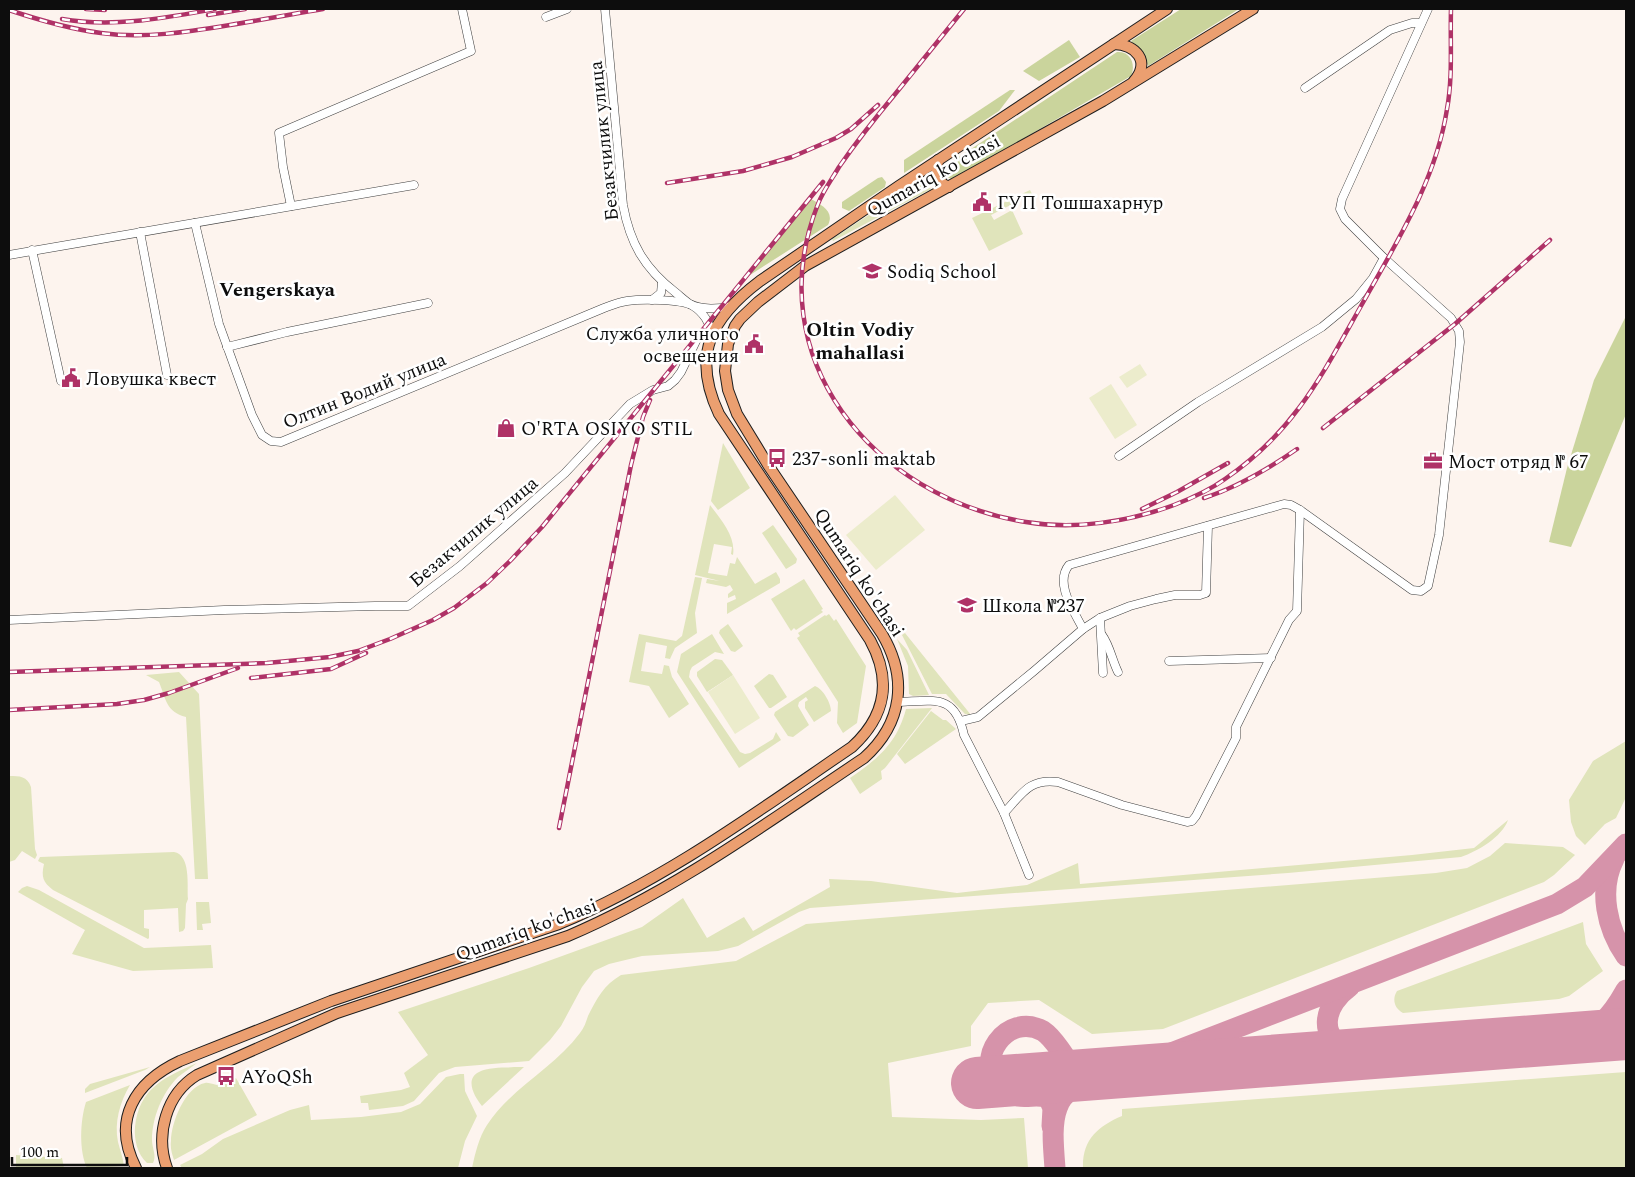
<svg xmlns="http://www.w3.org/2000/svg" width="1635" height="1177" font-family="Spectral,serif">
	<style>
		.green { fill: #e0e4bb }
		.forest { fill: #cad49c }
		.pitch { fill: #ececcc }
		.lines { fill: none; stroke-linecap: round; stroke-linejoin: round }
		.taxiway { stroke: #d693aa; stroke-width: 21 }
		.runway { stroke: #d693aa; stroke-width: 52 }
		.minor-casing { stroke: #404040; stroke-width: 9 }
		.major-casing { stroke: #1e1e1e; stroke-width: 12 }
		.minor { stroke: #fff; stroke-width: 8 }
		.major { stroke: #eb9f70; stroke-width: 10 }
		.rail-casing { stroke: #af3267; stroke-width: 4.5 }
		.rail { stroke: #fff; stroke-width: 2.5; stroke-dasharray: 8; stroke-linecap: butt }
		.labels { text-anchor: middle; stroke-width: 5; stroke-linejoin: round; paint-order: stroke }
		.street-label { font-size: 19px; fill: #0d0d0d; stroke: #fff }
		.poi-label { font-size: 19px; fill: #0d0d0d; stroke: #fff; text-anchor: start }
		.neighbourhood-label { font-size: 20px; font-weight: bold; fill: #0d0d0d; stroke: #fff }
	</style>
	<rect width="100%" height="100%" fill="#fdf4ee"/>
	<!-- green -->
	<g class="green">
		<polygon points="924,179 927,186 931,189 833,241 832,239"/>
		<polygon points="1030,190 1032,194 991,215 994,220 1012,210 1023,234 989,251 972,218"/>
		<polygon points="723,443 750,488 718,510 711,501"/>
		<path d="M710 505C721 520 736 536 733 555L731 554 732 547 714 544 708 573 727 576 730 563 735 564 737 557 755 584 776 572 780 579V583L727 614V603L736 599 735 595 728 598V594L733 590 730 585 726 587 706 583 707 579 720 581 695 575Z"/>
		<polygon points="773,525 797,559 796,563 786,569 762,533"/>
		<polygon points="695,577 702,578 695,613 697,633 675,648 670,659 665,658 667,646 646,642 641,671 662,674 664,665 669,666 672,677 689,704 669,718 649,686 629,682 639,634 676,641 682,636"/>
		<polygon points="804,579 823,609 821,610 823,612 796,630 794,628 791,631 771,599"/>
		<polygon points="829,614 834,621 836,619 866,666 857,723 843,733 837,723 838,702 797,638 800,636 798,633 825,615 826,616"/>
		<polygon points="728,624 743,646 735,652 731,651 719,633 720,630"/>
		<polygon points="905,633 971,715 965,714 946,694 932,694 902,635"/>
		<polygon points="712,634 724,654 715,652 692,667 690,671 689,677 740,752 745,754 750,753 773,739 776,732 781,740 739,768 677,672 681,654"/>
		<polygon points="897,639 907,650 929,695 913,696 909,694 908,666"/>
		<polygon points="715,659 722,660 733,675 707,692 697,676 697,672"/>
		<path d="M179 672 199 694 208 879H195L186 717C166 712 166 699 159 682L146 675Z"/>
		<polygon points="769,674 773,675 787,697 771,708 769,708 754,686"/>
		<path d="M815 686C823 689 831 703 831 711L814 722 805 708V702L808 700 806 697 799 702 798 706 809 725 793 737 788 736 774 715 775 712Z"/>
		<path d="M932 708 885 768 881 771 882 779 860 794 850 778C878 759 897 743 906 709Z"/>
		<polygon points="931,711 943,720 946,720 956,729 905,764 897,754"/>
		<polygon points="1626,741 1626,797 1616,818 1605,824 1585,845 1576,836 1571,822 1569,800 1593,761"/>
		<path d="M9 776C20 776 27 776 31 787L35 849 37 855 35 859 22 851 15 860 9 862Z"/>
		<path d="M1508 820C1502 837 1478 851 1461 857L1288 873 810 908 799 912 738 946 718 951 642 956 609 964 594 971 582 987 561 1026 550 1040 529 1061 455 1067 439 1073 414 1101 403 1106 369 1110 368 1103H361L360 1096 401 1090 410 1087 404 1073 428 1055 398 1012 529 968 642 927 683 898 707 938 744 917 753 931 830 887 829 879 871 881 957 893 1027 885 1078 863 1080 884 1412 855 1474 848Z"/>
		<path d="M1505 843 1563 847 1575 855 1554 875 1544 882 1163 1029 1092 1034 1039 1000 988 1003 971 1026V1046L888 1063 892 1117 981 1120 1024 1118 1028 1168H472C475 1154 479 1137 487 1125 511 1088 554 1068 580 1033 584 1028 586 1022 588 1016 597 998 604 985 621 975L736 961 806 924 1436 873 1467 868 1490 856Z"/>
		<path d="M174 852C191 855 187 885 188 899L186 904 185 928 183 931 179 932 178 908 144 910V928L149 929V938L148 939 53 890C43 882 41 877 44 864L38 861 40 857Z"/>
		<polygon points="27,886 39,890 144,948 211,945 213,968 133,971 72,954 85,930 18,892 22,888"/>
		<polygon points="196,902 209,902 211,923 202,924 203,930 197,930"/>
		<path d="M1583 922 1586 944 1603 971 1569 996 1559 999 1403 1013C1394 1008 1392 999 1397 991Z"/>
		<path d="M197 1063C191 1068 184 1072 178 1077 162 1093 152 1118 152 1140 152 1148 157 1156 153 1163H147C137 1154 134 1139 135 1127 139 1088 165 1077 197 1063Z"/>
		<polygon points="150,1067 145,1070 85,1093 85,1089 90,1084"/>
		<path d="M514 1067H524L482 1106C475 1098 464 1079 479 1072 488 1067 504 1068 514 1067Z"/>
		<path d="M1626 1072V1168H1083C1082 1140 1098 1126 1122 1116V1109Z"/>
		<polygon points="460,1074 464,1074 465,1091 477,1116 465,1141 458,1168 182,1168 180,1165 202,1154 223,1139 290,1110 309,1105 311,1120 361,1117 401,1112 420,1104 446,1077"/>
		<path d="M236 1078 257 1115 174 1160C172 1154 170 1147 171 1141 171 1123 185 1087 205 1083 209 1082 215 1085 220 1086Z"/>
		<path d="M130 1085C120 1102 114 1122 118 1142 120 1150 123 1158 124 1166L87 1168C79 1151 80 1121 86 1102Z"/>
		<polygon points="16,1155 62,1158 64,1168 16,1168"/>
	</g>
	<!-- forest -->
	<g class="forest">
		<polygon points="1181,9 1239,9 1148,66 1143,52 1131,41"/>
		<polygon points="1069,40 1080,57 1039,81 1023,71"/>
		<path d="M1117 52C1131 51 1136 65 1131 76L955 178 951 179 944 175 943 171 947 165Z"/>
		<polygon points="1010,90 1015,90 999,111 904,173 904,160"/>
		<polygon points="882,177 886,182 885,187 849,211 842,208 842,202 878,178"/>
		<path d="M811 199C821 205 835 211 828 225L747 277Z"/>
		<polygon points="1626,316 1626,414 1571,547 1549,542 1567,468 1594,380"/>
	</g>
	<!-- pitch -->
	<g class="pitch">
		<polygon points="1140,364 1147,375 1127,388 1119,377"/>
		<polygon points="1111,384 1137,425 1115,439 1089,398"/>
		<polygon points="895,495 925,530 876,570 846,535"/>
		<polygon points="733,675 760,718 735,734 708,692"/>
	</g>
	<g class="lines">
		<!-- taxiway -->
		<g class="taxiway">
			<path d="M1614 859C1598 890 1607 929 1626 956"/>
			<path d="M1349 987C1325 1004 1316 1036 1348 1050 1357 1053 1367 1053 1376 1053"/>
			<path d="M1563 1039C1596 1034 1610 1019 1626 990"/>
			<polyline points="1122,1072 1557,904 1585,887 1626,844"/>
			<path d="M1052 1126 1053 1108 1049 1099C1035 1090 1022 1105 1003 1088 971 1061 1007 1011 1043 1031 1052 1037 1057 1046 1063 1054 1076 1071 1074 1077 1065 1095"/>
			<path d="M1055 1168C1051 1119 1048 1088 1105 1073"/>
		</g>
		<!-- runway -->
		<polyline class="runway" points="977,1083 1626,1034"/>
		<!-- minor casing -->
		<g class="minor-casing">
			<g id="minor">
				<path d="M605 9 623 205C630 243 644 268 675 292 680 296 685 301 690 304 701 310 720 309 731 306"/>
				<polyline points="546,17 567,9"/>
				<polyline points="1305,88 1390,30 1412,23 1421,23"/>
				<polyline points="291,206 283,167 279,133 471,51 462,9"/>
				<polyline points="140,232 167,375"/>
				<polyline points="32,250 61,381"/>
				<polyline points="9,255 414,185"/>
				<polyline points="652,300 661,293 662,282"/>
				<polyline points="227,347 287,332 428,303"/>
				<polyline points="1119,456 1198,402 1322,327 1356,299 1373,278 1384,258"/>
				<polyline points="1100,618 1103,673"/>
				<path d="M9 620 224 610 375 606H408L460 566 565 473 630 404 653 390 668 386 675 380 681 372 698 337 712 334C710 323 703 312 693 306 681 299 641 299 627 301 619 302 612 305 604 308L281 442 271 441 262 435 252 415 219 324 195 223"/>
				<path d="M1083 629C1074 611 1054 583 1069 565L1284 504 1291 505 1300 510 1412 590 1421 591 1428 586 1439 535 1460 342 1459 331 1451 318 1384 258 1345 219 1340 209 1342 199 1428 9"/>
				<path d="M1102 635C1110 646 1112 660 1118 672"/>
				<polyline points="1169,661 1271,658"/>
				<path d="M898 702C934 701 955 693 964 735L1004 813 1029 875"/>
				<polyline points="961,721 978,717 1034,671 1083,629 1100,618 1130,606 1156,599 1175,595 1200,595 1206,593 1208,526"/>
				<path d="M1004 813C1022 794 1029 778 1058 782L1122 805 1187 822 1192 821 1196 816 1236 738V727L1289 620 1297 611 1300 510"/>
			</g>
		</g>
		<!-- major casing -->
		<g class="major-casing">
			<g id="major">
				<path d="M1114 44C1136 45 1151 61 1134 81"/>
				<polyline points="938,160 936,174 943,184 949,187"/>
				<path d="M136 1168C111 1120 135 1082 180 1061L331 1001 559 924C665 880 758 811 852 747 886 716 892 680 870 640L719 414C691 355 711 318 760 281L899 186 1167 9"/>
				<path d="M167 1168C155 1135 166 1094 197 1075L337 1013 568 936C674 891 768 822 864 758 903 723 908 678 882 634L768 465 737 414 728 390 725 371 728 344 735 326 740 319 758 302 805 266 1103 101 1253 9"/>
			</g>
		</g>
		<!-- minor -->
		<use href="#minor" class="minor"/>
		<!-- major -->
		<use href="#major" class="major"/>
		<!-- rail casing -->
		<g class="rail-casing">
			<g id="rail">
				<polyline points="86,9 105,10"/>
				<path d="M964 9C941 37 919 65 896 93 876 117 857 141 839 167 832 179 823 191 818 204 757 358 874 498 1026 522 1075 530 1128 522 1174 505 1192 498 1210 490 1225 479 1294 432 1322 375 1361 306 1396 243 1436 181 1447 109 1453 77 1450 42 1451 9"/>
				<path d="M9 10C39 20 69 29 101 33 144 39 187 32 230 25 261 20 292 14 323 9"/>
				<polyline points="208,15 245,9"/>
				<path d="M62 19C113 28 164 18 215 9"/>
				<polyline points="667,183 743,171 792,157 836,138 851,129 878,105"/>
				<polyline points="1323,428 1455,324 1550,240"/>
				<path d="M1204 498C1238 487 1268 469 1297 449"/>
				<polyline points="1142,509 1177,492 1228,463"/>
				<polyline points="9,672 267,663 330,657 358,651 390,639 433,620 454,608 487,583 511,560 542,527 823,182"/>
				<polyline points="251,678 331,669 366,653"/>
				<polyline points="9,710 117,704 144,700 169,693 238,668"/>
				<polyline points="559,828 631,465 643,417 650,400"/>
			</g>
		</g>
		<!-- rail -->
		<use href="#rail" class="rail"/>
	</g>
	<!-- icons -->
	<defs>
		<g id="civic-bare" transform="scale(1.5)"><path d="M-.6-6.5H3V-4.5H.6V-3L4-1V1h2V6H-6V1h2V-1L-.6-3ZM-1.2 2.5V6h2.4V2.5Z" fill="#af3267" stroke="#fff" stroke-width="2.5" paint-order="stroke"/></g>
		<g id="school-bare" transform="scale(1.5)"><path d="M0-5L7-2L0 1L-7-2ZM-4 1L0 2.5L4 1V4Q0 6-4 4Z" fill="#af3267" stroke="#fff" stroke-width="2.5" paint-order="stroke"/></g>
		<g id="shop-bare" transform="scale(1.5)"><path d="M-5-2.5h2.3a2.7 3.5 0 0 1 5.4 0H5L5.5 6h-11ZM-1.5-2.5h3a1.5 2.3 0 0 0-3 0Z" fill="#af3267" stroke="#fff" stroke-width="2.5" paint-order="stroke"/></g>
		<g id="bus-bare" transform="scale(1.5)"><path d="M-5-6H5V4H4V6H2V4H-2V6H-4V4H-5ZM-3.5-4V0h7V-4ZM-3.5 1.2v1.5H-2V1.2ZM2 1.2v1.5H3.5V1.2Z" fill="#af3267" stroke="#fff" stroke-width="2.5" paint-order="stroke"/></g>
		<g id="office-bare" transform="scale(1.5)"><path d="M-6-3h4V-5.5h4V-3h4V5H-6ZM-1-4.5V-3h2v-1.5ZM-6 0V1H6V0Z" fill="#af3267" stroke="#fff" stroke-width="2.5" paint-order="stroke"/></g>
	</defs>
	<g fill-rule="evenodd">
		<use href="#civic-bare" x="982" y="202"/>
		<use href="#school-bare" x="872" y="271"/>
		<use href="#civic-bare" x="754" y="344"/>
		<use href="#civic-bare" x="71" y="378"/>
		<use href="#shop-bare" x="506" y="428"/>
		<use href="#bus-bare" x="777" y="458"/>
		<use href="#office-bare" x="1433" y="461"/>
		<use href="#school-bare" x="967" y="605"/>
		<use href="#bus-bare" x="226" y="1076"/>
	</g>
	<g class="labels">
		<!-- street labels -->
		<g class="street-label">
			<text transform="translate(603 141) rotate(-96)" y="7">Безакчилик улица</text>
			<text transform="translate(933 175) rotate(-29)" y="7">Qumariq ko'chasi</text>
			<text transform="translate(364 390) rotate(-22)" y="7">Олтин Водий улица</text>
			<text transform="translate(473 531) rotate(-40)" y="7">Безакчилик улица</text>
			<text transform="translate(860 572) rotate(57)" y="7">Qumariq ko'chasi</text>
			<text transform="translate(526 929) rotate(-20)" y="7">Qumariq ko'chasi</text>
		</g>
		<!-- poi labels -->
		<g class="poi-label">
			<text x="997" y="209">ГУП Тошшахарнур</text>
			<text x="887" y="278">Sodiq School</text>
			<text x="739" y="340" text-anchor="end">Служба уличного<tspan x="739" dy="22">освещения</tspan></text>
			<text x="86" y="385">Ловушка квест</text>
			<text x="521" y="435">O'RTA OSIYO STIL</text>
			<text x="792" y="465">237-sonli maktab</text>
			<text x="1448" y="468">Мост отряд № 67</text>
			<text x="982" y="612">Школа №237</text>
			<text x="241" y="1083">AYoQSh</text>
		</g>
		<!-- neighbourhood labels -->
		<g class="neighbourhood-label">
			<text x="277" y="296">Vengerskaya</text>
			<text x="860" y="336">Oltin Vodiy<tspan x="860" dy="23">mahallasi</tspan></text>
		</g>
	</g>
	<!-- border -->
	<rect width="1635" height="1177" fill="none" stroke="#0d0d0d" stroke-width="20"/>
	<!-- scale -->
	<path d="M12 1157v8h115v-8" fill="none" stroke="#0d0d0d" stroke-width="2.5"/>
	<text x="20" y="1157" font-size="15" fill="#0d0d0d" stroke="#ffffff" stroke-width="4" paint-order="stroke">100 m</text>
</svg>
